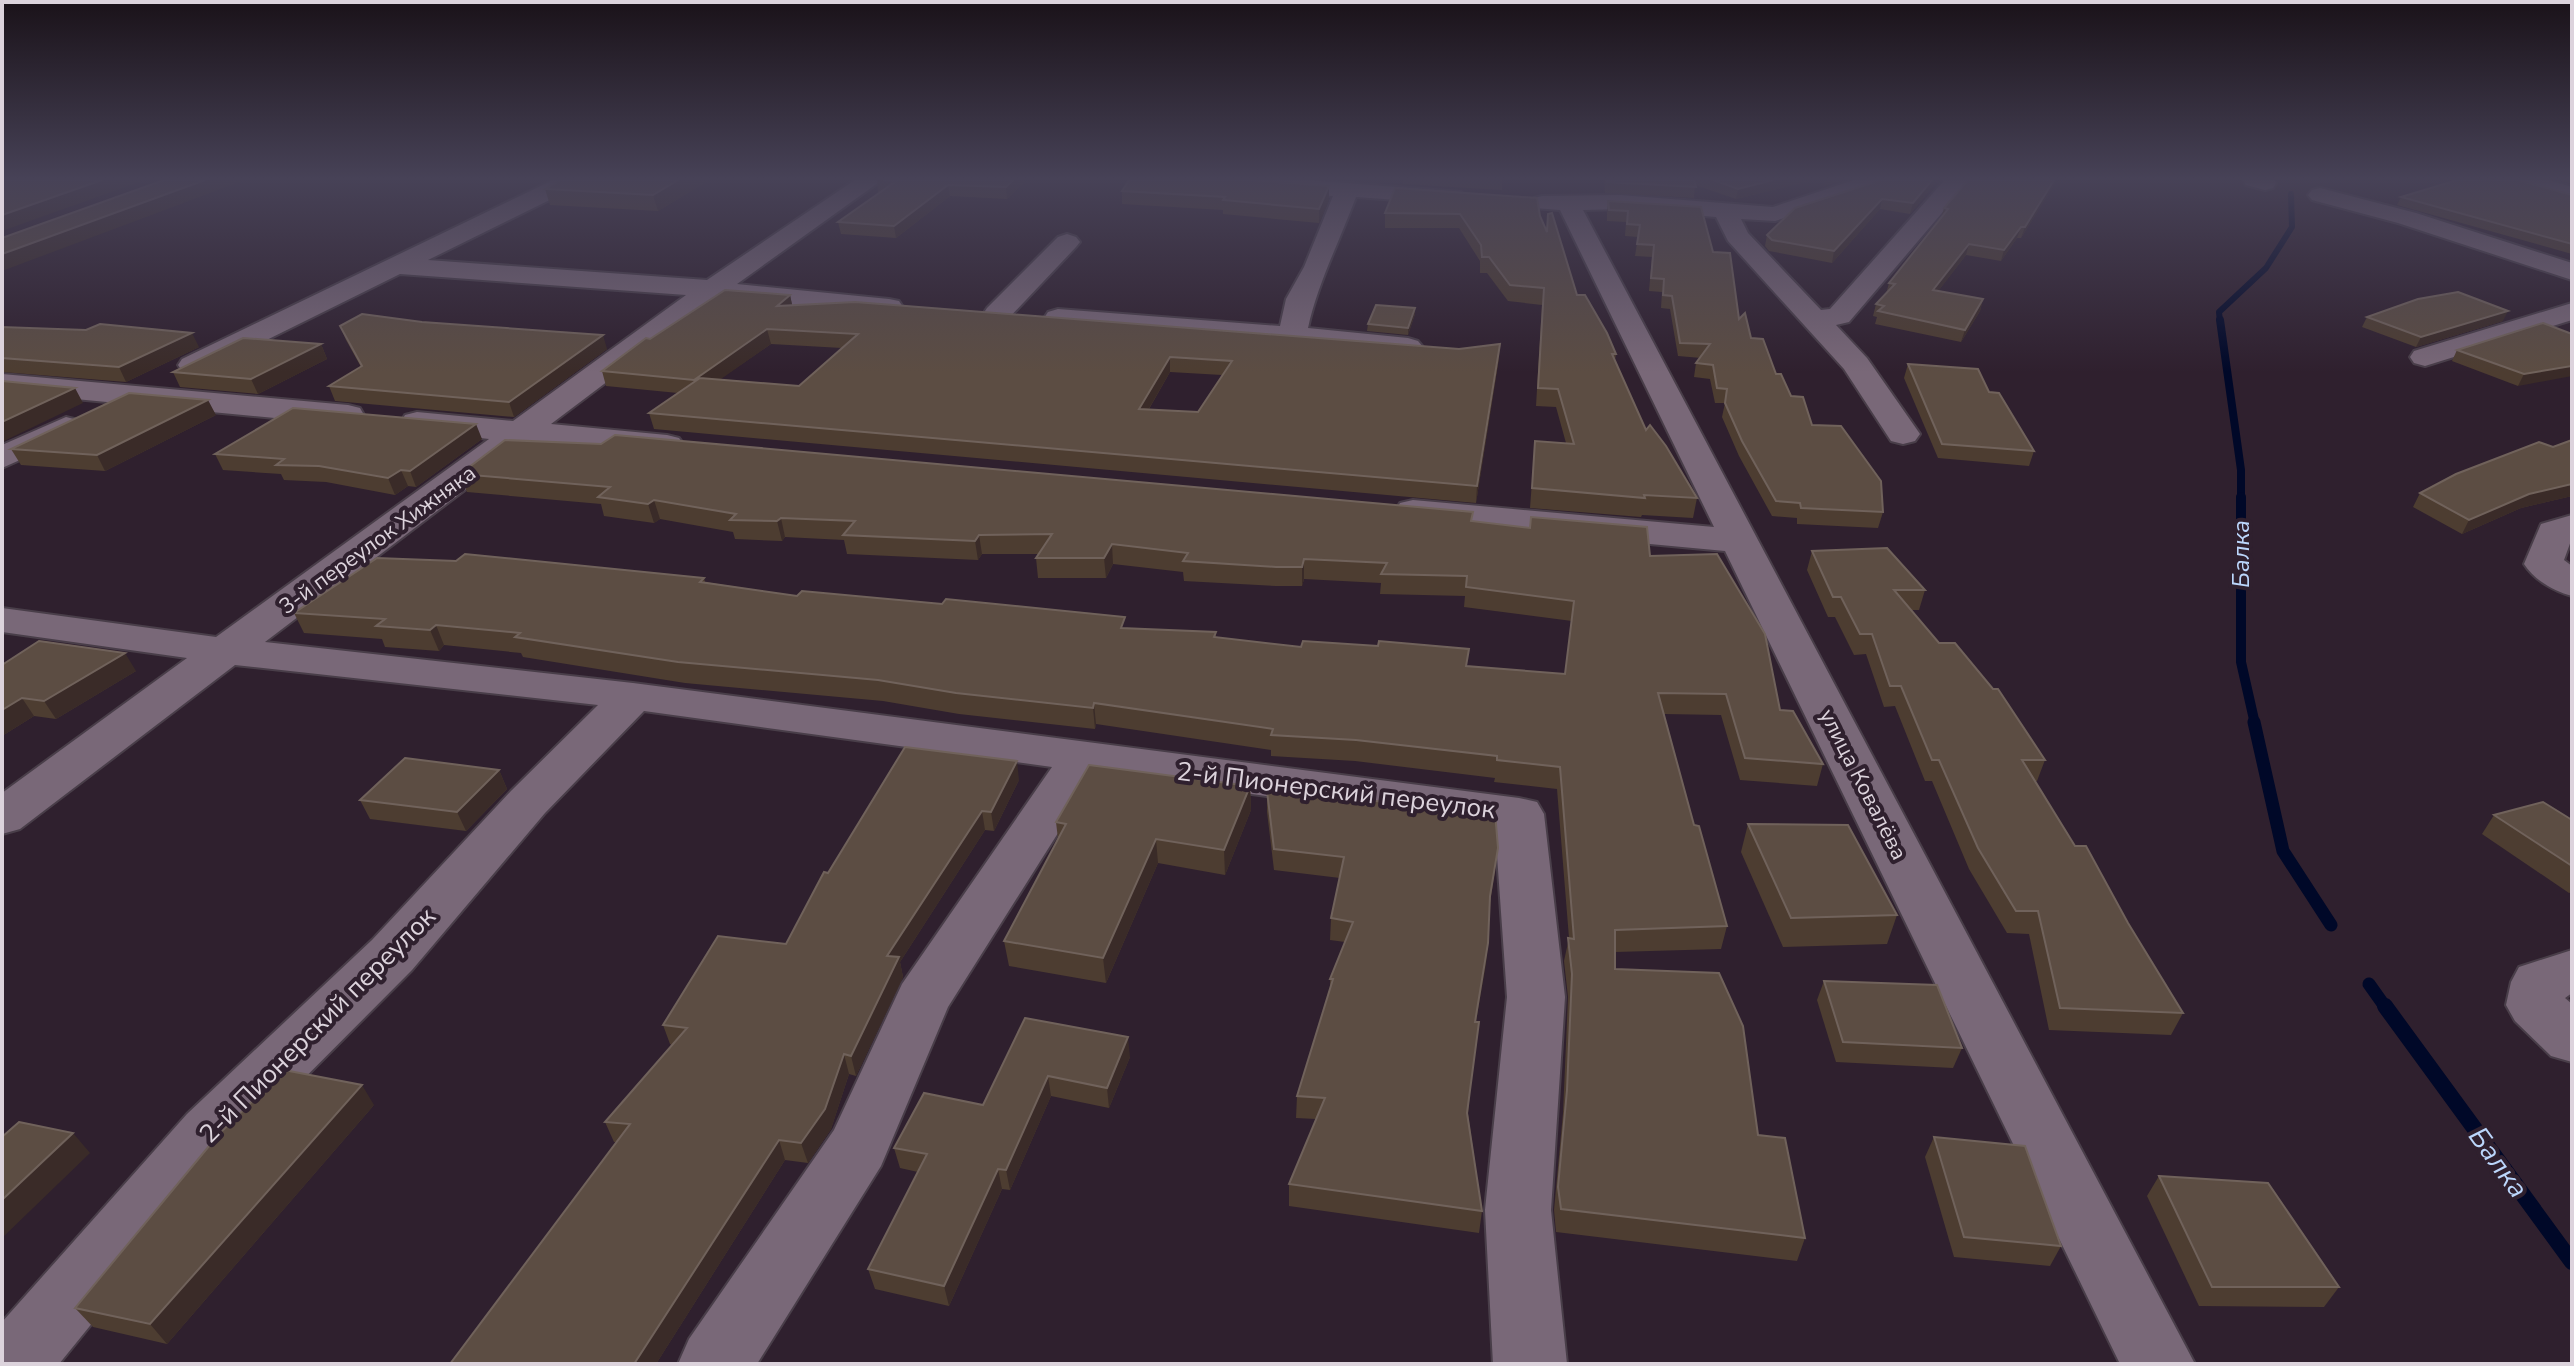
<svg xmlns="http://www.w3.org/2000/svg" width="2574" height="1366" font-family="'Nunito Sans',sans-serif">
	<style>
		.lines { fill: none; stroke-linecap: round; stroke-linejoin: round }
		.stream-far4 { stroke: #000828; stroke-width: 6 }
		.stream-far3 { stroke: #000828; stroke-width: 8 }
		.stream-far2 { stroke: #000828; stroke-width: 10 }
		.stream-far1 { stroke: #000828; stroke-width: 13 }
		.stream { stroke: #000828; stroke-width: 16 }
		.minor-casing { stroke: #493e49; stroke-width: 4 }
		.minor { fill: #796878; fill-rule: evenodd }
		.wall { fill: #4d3d31; fill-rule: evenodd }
		.shaded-wall { fill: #3a2b28 }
		.building { fill: #5c4d43; stroke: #70625b; stroke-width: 2; fill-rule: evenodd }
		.labels { text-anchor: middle; stroke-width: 8; stroke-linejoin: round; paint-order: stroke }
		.street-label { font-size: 22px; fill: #dcd3dc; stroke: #2f202e }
		.water-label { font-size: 24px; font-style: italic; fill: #bbd6fb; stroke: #2f202e }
		.near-street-label { font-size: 26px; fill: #dcd3dc; stroke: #2f202e }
		.near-water-label { font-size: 28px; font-style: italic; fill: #bbd6fb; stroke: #2f202e }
	</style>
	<rect width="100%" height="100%" fill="#2f202e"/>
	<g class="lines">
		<!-- stream-far4 -->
		<polyline class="stream-far4" points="2220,322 2219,312 2266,268 2292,227 2291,194"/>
		<!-- stream-far3 -->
		<polyline class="stream-far3" points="2220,320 2241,470 2241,499"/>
		<!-- stream-far2 -->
		<polyline class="stream-far2" points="2241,497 2241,662 2255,724"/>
		<!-- stream-far1 -->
		<g class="stream-far1">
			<polyline points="2254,722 2283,851 2331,925"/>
			<polyline points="2369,984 2386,1008"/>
		</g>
		<!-- stream -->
		<polyline class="stream" points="2385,1006 2572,1262"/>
		<!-- minor casing -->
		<g class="minor-casing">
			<g id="minor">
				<polygon points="553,180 583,180 580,185 428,260 707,280 855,180 882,180 737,284 889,299 899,301 903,307 899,313 889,315 718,298 551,424 667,435 679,438 684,445 679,452 667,455 528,442 265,642 633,683 1519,798 1537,802 1544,814 1565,997 1551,1210 1567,1364 1493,1364 1485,1210 1507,997 1495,827 1096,773 948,1007 881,1166 757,1364 678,1364 689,1339 834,1130 902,984 1052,767 644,711 545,813 412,970 231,1152 59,1364 2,1364 2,1322 187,1114 372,940 511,791 598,705 235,665 20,829 2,834 2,793 187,658 2,632 2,608 216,637 489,439 405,429 401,422 405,415 417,412 513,421 686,295 400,274 204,371 193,374 182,371 178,365 182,359"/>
				<path d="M1189 180H1307L1461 192 1465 197 1461 202 1453 204 1356 197C1340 240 1317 285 1308 328L1408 338 1418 341 1423 347 1418 353 1408 356 1048 324 1044 318 1048 312 1058 309 1280 326 1286 299 1304 267 1333 196 1200 187Z"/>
				<polygon points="1854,180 1889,180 1886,185 1775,221 1741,219 1748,233 1821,310 1830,309 1943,182 1942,180 1966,180 1964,187 1849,322 1836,325 1867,358 1920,434 1915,441 1903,444 1891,441 1844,369 1728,241 1716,217 1620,209 1583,210 2195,1364 2120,1364 1725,551 1413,522 1400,519 1395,511 1400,503 1413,500 1714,527 1560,210 1534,208 1530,203 1534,198 1542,196 1620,195 1773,207"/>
				<polygon points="2243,180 2274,180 2276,183 2273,188 2265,190 2246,185"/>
				<polygon points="2510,180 2548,180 2572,187 2572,201 2513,185"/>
				<polygon points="2320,188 2416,213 2572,263 2572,280 2398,223 2312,200 2308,195 2312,190"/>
				<polygon points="1067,234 1076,237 1080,242 1076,247 1007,320 997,322 987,320 983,314 987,308 1058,237"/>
				<polygon points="2572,303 2572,320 2425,366 2414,363 2410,357 2414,351"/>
				<polygon points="2,374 348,405 360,408 364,415 360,422 348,425 2,392"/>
				<polygon points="66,417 78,420 83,427 78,434 2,468 2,445"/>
				<path d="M2572 515V538L2564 560 2572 566V596C2554 591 2534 580 2524 564L2541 524Z"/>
				<polygon points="2572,950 2572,993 2565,998 2572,1004 2572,1062 2551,1056 2515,1021 2506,1005 2511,982 2519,967"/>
			</g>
		</g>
		<!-- minor -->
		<use href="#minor" class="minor"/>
	</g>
	<!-- wall -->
	<g class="wall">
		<polygon points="561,180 709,180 658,211 550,205 545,189"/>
		<polygon points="877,180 1026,180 1007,199 950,196 896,238 841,234 838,222 881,192 878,192"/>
		<polygon points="1403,180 1502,180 1502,190 1403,184"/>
		<polygon points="1604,180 1813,180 1736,199 1695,185 1694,198 1605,193"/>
		<polygon points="1881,180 1938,180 1910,214 1880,209 1832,263 1769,251 1765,246 1767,235"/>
		<polygon points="2057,180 2021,238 2017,238 2001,261 1966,255 1938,291 1983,299 1980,311 1961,342 1875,324 1877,317 1873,316 1876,304 1886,294 1889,283 1941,218 1944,208"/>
		<polygon points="2560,180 2572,180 2572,184"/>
		<polygon points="1395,188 1540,216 1546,231 1548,214 1577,295 1616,354 1615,360 1646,430 1697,498 1693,518 1642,515 1641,517 1530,508 1535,441 1566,443 1556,407 1536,406 1542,305 1508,301 1487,273 1480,273 1480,261 1459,228 1385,228 1385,213"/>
		<polygon points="1122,191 1329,199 1319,223 1223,214 1223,210 1122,204"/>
		<polygon points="2572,195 2572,254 2397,205 2401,197"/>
		<polygon points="1608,201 1713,252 1739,319 1791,396 1812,425 1883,512 1878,528 1797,524 1797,518 1772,516 1739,456 1722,417 1725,403 1715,403 1710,379 1694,377 1696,363 1701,358 1678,356 1670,309 1661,308 1662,292 1649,291 1652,257 1635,256 1638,237 1625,236 1626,222 1607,221 1607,213"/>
		<path d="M790 295 792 305 1499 358 1476 503 654 429 649 413 678 393 606 386 602 371 650 339ZM771 344 842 348 799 386 720 379ZM1170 372 1222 375 1198 412 1149 409Z"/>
		<polygon points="1415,308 1415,314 1408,335 1367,331 1368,324"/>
		<polygon points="2367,317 2503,321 2416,347 2362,327"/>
		<polygon points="340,326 607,349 514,417 335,401 329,386 361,367 346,340"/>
		<polygon points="2,327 199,347 126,382 2,372"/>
		<polygon points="2572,334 2518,386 2452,361 2457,350"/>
		<polygon points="321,344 327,359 258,394 180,387 173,372"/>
		<polygon points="1908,364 1989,392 2034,451 2029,466 1938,458 1904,378"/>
		<polygon points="216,415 105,471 21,465 11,449"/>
		<polygon points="482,439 416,487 408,486 395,495 326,482 284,480 281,474 223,470 215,454"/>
		<polygon points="2572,440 2572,496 2521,508 2462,534 2413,507 2420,493"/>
		<polygon points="460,474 1472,521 1650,556 1780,710 1823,764 1817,786 1740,780 1721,715 1664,714 1694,825 1727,926 1721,949 1615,952 1615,969 1758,1135 1805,1238 1797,1261 1556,1232 1554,1210 1563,1113 1568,997 1564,961 1569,938 1557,789 1494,782 1495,778 1355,761 1271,756 1271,750 1096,724 1095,729 959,714 883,701 685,683 523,657 521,653 444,645 439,651 385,647 382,639 304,633 294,613 704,578 705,582 797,596 1126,628 1216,632 1216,637 1468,666 1565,674 1572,621 1464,607 1465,596 1380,594 1381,583 1304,579 1302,586 1276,586 1184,581 1183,572 1113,564 1106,578 1038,578 1036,558 1039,554 982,554 978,560 847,554 844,540 785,537 782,541 735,539 733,532 660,519 654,523 604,516 601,504 467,492"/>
		<polygon points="1812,551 1925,590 1919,610 1910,610 1939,643 2045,760 2037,781 2035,781 2075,846 2128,923 2183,1013 2171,1035 2049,1030 2029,934 2007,933 1969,869 1932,781 1925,781 1895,706 1884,707 1866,654 1854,655 1835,617 1828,617 1807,570"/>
		<polygon points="2,665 136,671 56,719 34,716 2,736"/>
		<polygon points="499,770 507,789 466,831 370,819 360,800"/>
		<polygon points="1019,780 994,831 985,830 900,962 903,977 856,1076 849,1074 831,1129 808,1163 785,1160 656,1364 451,1364 617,1142 614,1142 605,1122 672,1045 670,1044 663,1025 786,944 828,873"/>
		<polygon points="1250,786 1251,810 1225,875 1158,863 1106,983 1009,966 1004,941 1058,839 1056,822"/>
		<polygon points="1267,791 1495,870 1490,903 1488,943 1476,1022 1468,1114 1482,1211 1479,1233 1289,1206 1289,1184 1316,1119 1296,1118 1297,1096 1330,990 1330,979 1345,942 1330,940 1331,918 1340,878 1274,870 1267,812"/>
		<polygon points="2494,815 2572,820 2572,892 2569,893 2482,834"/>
		<polygon points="1748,824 1897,915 1887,944 1783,947 1741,852"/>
		<polygon points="1824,981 1962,1048 1953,1068 1836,1062 1817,1000"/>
		<polygon points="1025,1018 1130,1057 1109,1108 1051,1096 1010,1190 1002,1189 949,1306 875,1289 868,1269 918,1172 900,1168 894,1148 983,1105"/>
		<polygon points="374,1105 167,1344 93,1327 75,1308"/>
		<polygon points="1934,1137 2061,1246 2050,1266 1954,1257 1925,1157"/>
		<polygon points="2159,1176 2339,1287 2324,1307 2199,1306 2147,1196"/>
	</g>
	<!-- shaded-wall -->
	<g class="shaded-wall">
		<polygon points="102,180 145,180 2,231 2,215"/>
		<polygon points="205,180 245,180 2,271 2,254"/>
		<polygon points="678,180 709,180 658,211 653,195"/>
		<polygon points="1013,180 1026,180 1007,199 1006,187"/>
		<polygon points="1773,180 1813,180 1736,199 1738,189"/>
		<polygon points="1825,180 1844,180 1823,187"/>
		<polygon points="1932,180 1938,180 1910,214 1913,203"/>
		<polygon points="2054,180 2057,180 2021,238 2025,227"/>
		<polygon points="948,185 950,196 896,238 894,226"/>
		<polygon points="1329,186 1329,199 1319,223 1319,209"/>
		<polygon points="1882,199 1880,209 1832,263 1834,251"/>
		<polygon points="2021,227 2017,238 2001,261 2004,250"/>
		<polygon points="1969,244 1966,255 1930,302 1933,290"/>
		<polygon points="790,295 793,309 777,306"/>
		<polygon points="1983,299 1980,311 1961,342 1965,330"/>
		<polygon points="1415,308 1415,314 1408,335 1408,328"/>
		<polygon points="2508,311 2503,321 2416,347 2421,337"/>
		<polygon points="767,329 771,344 698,395 694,380"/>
		<polygon points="192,333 199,347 126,382 119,367"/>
		<polygon points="603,335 607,349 514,417 509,402"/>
		<polygon points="321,344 327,359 258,394 251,379"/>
		<polygon points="1500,344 1499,358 1476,503 1477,486"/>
		<polygon points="1170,357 1170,372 1140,424 1139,409"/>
		<polygon points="2572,366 2572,376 2518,386 2524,374"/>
		<polygon points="75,388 83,403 2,442 2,422"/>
		<polygon points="208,400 216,415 105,471 97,455"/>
		<polygon points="476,424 482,439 416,487 410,471"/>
		<polygon points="401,470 408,486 395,495 388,478"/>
		<polygon points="2572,484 2572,496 2521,508 2462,534 2469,520 2529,494"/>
		<polygon points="654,500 660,519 654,523 648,504"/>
		<polygon points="781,518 785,537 782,541 777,521"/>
		<polygon points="979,535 982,554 978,560 975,541"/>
		<polygon points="1112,544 1113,564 1106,578 1104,558"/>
		<polygon points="1304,559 1304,579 1302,586 1302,567"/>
		<polygon points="436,625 444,645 439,651 430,630"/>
		<polygon points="125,653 136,671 56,719 44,701"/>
		<polygon points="22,698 34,716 2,736 2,710"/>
		<polygon points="1094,703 1096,724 1095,729 1093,708"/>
		<polygon points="1017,761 1019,780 994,831 991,812"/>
		<polygon points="499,770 507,789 466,831 457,812"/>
		<polygon points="1250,786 1251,810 1225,875 1224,850"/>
		<polygon points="982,811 985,830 900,962 903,977 856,1076 851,1056 887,956"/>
		<polygon points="1156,839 1158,863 1106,983 1103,958"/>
		<polygon points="1488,943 1486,965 1472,1044 1475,1022"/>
		<polygon points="1128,1037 1130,1057 1109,1108 1107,1088"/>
		<polygon points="844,1054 849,1074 831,1129 808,1163 801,1143"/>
		<polygon points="1048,1076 1051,1096 1010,1190 1006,1170"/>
		<polygon points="362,1085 374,1105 167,1344 150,1324"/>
		<polygon points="73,1133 90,1153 2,1238 2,1200"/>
		<polygon points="779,1140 785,1160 656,1364 634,1364"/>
		<polygon points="998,1169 1002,1189 949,1306 944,1286"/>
	</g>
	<!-- building -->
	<g class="building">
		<polygon points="2,180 102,180 2,215"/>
		<polygon points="164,180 205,180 2,254 2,238"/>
		<polygon points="561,180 678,180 653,195 545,189"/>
		<polygon points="883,180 1013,180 1006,187 948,185 894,226 838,222 896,181"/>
		<polygon points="1129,180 1249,180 1329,186 1319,209 1223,200 1225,197 1122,191"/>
		<polygon points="1606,180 1694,180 1696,187 1607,182"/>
		<polygon points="1713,180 1773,180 1738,189"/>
		<polygon points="1881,180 1932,180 1913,203 1882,199 1834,251 1772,240 1767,235 1795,208"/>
		<polygon points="1968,180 2054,180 2025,227 2021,227 2004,250 1969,244 1933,290 1983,299 1965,330 1878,311 1884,306 1876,304 1895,284 1889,283 1948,209 1944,208"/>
		<polygon points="2457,180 2517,180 2572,195 2572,244 2401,197"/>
		<polygon points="1395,188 1537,198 1540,216 1547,232 1548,214 1552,213 1577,295 1585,295 1607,333 1616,354 1612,354 1646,430 1650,425 1666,446 1697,498 1644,495 1645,498 1532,488 1535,441 1574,444 1558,389 1538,388 1544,288 1510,285 1489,257 1482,257 1481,245 1460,214 1385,213"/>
		<polygon points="1608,201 1701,207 1713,252 1730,253 1739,319 1745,313 1751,338 1763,339 1776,374 1781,374 1791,396 1803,397 1812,425 1841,426 1881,481 1883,512 1801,508 1800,503 1776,501 1742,441 1725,403 1727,389 1717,388 1713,365 1696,363 1710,344 1680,343 1672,296 1663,295 1664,279 1651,278 1654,245 1637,244 1640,225 1627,224 1628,211 1609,210"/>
		<path d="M725 290 790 295 777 306 855 302 1459 349 1500 344 1477 486 649 413 700 378 799 386 858 334 767 329 694 380 602 371 646 338 650 339ZM1170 357 1232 361 1198 412 1139 409Z"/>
		<polygon points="2458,292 2508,311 2421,337 2367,317 2418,299"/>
		<polygon points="1376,305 1415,308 1408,328 1368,324"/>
		<polygon points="362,314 422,322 603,335 509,402 329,386 362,366 340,326"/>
		<polygon points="2543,323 2572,334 2572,366 2524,374 2457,350"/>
		<polygon points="100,324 192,333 119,367 2,358 2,327 86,330"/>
		<polygon points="243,338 321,344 251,379 173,372"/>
		<polygon points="1908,364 1978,369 1989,392 1999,393 2034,451 1942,444"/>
		<polygon points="2,381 75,388 2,422"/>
		<polygon points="129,393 208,400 97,455 11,449"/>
		<polygon points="293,408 476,424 410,471 401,470 388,478 319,466 276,465 284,459 215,454"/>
		<polygon points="615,435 1473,512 1471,521 1530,528 1531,517 1647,527 1650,556 1717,554 1765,634 1780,710 1793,711 1823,764 1745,758 1726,694 1658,693 1694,825 1699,826 1727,926 1615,930 1615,969 1719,973 1743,1026 1758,1135 1785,1138 1805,1238 1561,1209 1558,1187 1567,1090 1572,974 1568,938 1574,939 1560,767 1497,760 1497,756 1356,740 1271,735 1273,729 1094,703 1093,708 956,693 878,680 678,662 515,637 520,633 436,625 430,630 376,626 385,619 294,613 377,558 456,561 465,554 704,578 700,582 797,596 802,591 942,604 946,599 1125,617 1121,628 1216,632 1214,637 1301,647 1303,641 1378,646 1379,641 1469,649 1466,666 1565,674 1574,601 1466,587 1467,576 1381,574 1387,563 1304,559 1302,567 1276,567 1183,561 1188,553 1112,544 1104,558 1036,558 1052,534 979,535 975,541 843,535 855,521 781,518 777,521 730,520 736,514 654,500 648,504 598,497 610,487 460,474 505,440 601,444"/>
		<polygon points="2572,440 2572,484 2529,494 2469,520 2420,493 2456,474 2539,442 2553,447"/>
		<polygon points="1887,548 1925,590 1894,590 1939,643 1955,643 1993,689 1998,689 2045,760 2022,760 2075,846 2086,846 2128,923 2183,1013 2060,1008 2038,911 2016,911 1978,848 1939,760 1932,760 1901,686 1890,686 1872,634 1860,634 1841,597 1833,597 1812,551"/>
		<polygon points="39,641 125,653 44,701 22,698 2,710 2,665"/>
		<polygon points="905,747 1017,761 991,812 982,811 887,956 899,957 851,1056 844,1054 825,1109 801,1143 779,1140 634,1364 450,1364 630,1124 605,1122 687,1028 663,1025 718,936 786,944 824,872 828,873"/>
		<polygon points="405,758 499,770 457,812 360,800"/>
		<polygon points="1089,765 1250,786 1224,850 1156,839 1103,958 1004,941 1066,824 1056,822"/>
		<polygon points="1267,791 1495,812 1498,848 1490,896 1488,943 1475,1022 1479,1022 1467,1113 1482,1211 1289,1184 1325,1098 1297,1096 1333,979 1330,979 1353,922 1331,918 1344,857 1274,849"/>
		<polygon points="2543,802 2572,820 2572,866 2494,815"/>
		<polygon points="1748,824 1848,825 1897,915 1791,918"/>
		<polygon points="1824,981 1937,985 1962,1048 1843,1042"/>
		<polygon points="1025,1018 1128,1037 1107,1088 1048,1076 1006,1170 998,1169 944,1286 868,1269 927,1154 894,1148 924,1093 983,1105"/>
		<polygon points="284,1070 362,1085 150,1324 75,1308 219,1134"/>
		<polygon points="19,1122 73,1133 2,1200 2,1137"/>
		<polygon points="1934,1137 2025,1146 2061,1246 1964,1237"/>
		<polygon points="2159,1176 2268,1183 2339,1287 2212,1287"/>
	</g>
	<!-- sky -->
	<linearGradient id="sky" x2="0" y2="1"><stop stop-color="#1a1219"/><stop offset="0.48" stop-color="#474257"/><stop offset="1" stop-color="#474257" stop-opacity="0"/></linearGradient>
	<rect width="2574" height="372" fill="url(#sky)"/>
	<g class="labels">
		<!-- street labels -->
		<g class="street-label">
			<text transform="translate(377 539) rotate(-36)" y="8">3-й переулок Хижняка</text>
			<text transform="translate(1864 784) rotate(63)" y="8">улица Ковалёва</text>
		</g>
		<!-- water labels -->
		<g class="water-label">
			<text transform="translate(2241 554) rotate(-90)" y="8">Балка</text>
		</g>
		<!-- near-street labels -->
		<g class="near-street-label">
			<text transform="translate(1336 790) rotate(7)" y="9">2-й Пионерский переулок</text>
			<text transform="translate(317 1025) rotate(-45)" y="9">2-й Пионерский переулок</text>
		</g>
		<!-- near-water labels -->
		<g class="near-water-label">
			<text transform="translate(2499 1162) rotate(54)" y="10">Балка</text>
		</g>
	</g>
	<!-- border -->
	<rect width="2574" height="1366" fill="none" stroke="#dcd3dc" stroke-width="8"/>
</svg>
